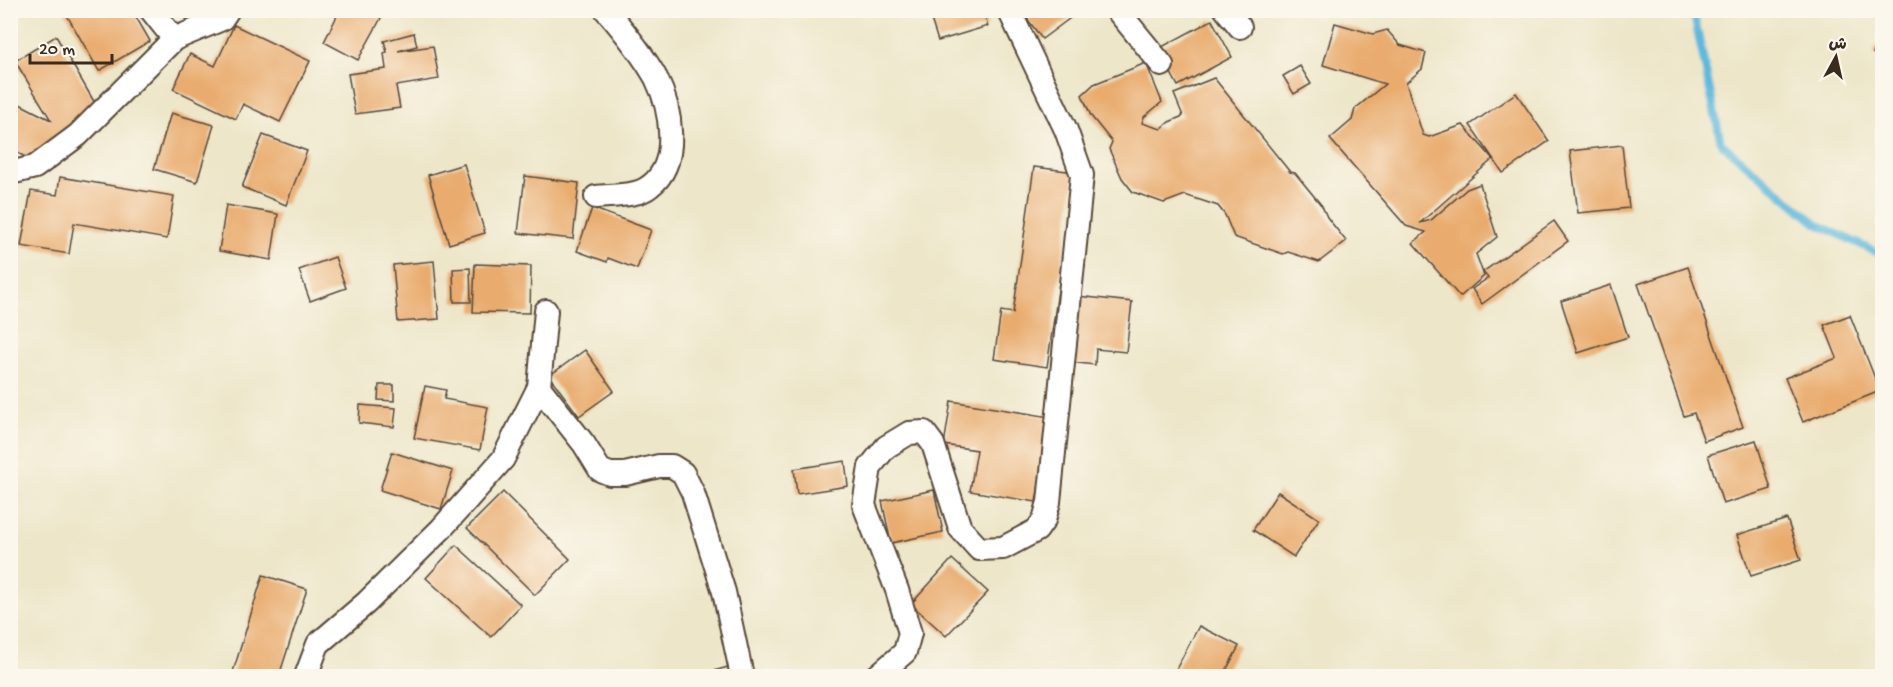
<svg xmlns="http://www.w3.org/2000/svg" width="1893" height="687" font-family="'Gochi Hand','Playpen Sans Arabic',sans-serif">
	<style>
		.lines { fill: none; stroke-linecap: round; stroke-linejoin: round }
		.stream { stroke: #5eb8dc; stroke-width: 8 }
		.building { fill: #e9ac6e }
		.street-casing { stroke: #564638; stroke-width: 26 }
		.street { stroke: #fff; stroke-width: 22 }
	</style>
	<rect width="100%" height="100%" fill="#fbf7ec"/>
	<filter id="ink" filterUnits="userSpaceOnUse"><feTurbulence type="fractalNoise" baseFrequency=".0167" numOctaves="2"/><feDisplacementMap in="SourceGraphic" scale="12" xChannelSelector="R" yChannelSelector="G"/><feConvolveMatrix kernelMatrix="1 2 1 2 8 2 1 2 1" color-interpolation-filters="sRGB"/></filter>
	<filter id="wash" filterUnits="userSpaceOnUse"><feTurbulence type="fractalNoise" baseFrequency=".008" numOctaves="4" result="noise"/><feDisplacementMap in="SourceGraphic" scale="24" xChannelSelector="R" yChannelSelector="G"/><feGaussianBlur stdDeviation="1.35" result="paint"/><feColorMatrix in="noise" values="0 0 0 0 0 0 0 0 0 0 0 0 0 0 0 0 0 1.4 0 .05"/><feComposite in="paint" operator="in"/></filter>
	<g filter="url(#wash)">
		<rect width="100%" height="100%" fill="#ede6c9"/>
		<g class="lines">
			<!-- stream -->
			<polyline class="stream" points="1693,10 1721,143 1817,224 1882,255"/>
		</g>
		<g id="blocks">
			<!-- building -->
			<g class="building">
				<polygon points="64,10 132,10 150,41 99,71"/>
				<polygon points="187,10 218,10 215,16 186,19"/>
				<polygon points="340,10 368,10 381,18 358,60 324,42"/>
				<polygon points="928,10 983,10 988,26 938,41"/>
				<polygon points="1021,10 1081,10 1042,39"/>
				<polygon points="1212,20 1232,57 1178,86 1158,49"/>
				<polygon points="1335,23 1373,34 1387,30 1400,45 1426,53 1422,69 1406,83 1423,135 1429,137 1463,125 1493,159 1420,223 1431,220 1467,189 1480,184 1497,237 1476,254 1484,276 1460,297 1413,243 1426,232 1406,226 1330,139 1352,120 1355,109 1385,84 1323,65"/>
				<polygon points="234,25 310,61 280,122 243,104 236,119 173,89 190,54 215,66"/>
				<polygon points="414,33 417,46 398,51 433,46 439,79 396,86 400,108 355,114 348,74 386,69 384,53 387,52 384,41"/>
				<polygon points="56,36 96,105 43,166 10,149 10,99 51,120 15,61"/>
				<polygon points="1882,39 1882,59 1873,53"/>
				<polygon points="1146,63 1162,102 1144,117 1142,123 1161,129 1169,122 1183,116 1174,94 1214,78 1290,172 1295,173 1322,206 1327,217 1346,241 1319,262 1288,252 1283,254 1234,237 1225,215 1218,206 1185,195 1164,203 1133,192 1122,178 1109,149 1112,142 1091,116 1082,95 1094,84"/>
				<polygon points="1300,66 1311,84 1294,94 1283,76"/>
				<polygon points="1516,93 1549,141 1503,173 1470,125"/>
				<polygon points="171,113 214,125 197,182 154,169"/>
				<polygon points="263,135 307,151 286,205 242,187"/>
				<polygon points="1622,145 1629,208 1578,213 1570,151"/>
				<polygon points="464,164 485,233 449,244 428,175"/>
				<polygon points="1034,167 1075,172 1047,367 994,359 1001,311 1013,313"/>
				<polygon points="525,176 579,183 573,239 518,233"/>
				<polygon points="60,177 174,196 167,239 74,223 69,254 21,246 31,191 57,195"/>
				<rect x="10" y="191" width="3" height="44"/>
				<polygon points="226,205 278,214 271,260 219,251"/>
				<polygon points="592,208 651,230 637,269 608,258 607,262 577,251"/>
				<polygon points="1554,221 1568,241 1482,304 1472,289 1488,278 1483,272"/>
				<polygon points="335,257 346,288 310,301 299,270"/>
				<polygon points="434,261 439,319 398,322 393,265"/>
				<polygon points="475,264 531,266 530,313 473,312"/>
				<polygon points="1688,267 1743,427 1704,441 1694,413 1684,416 1638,284"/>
				<polygon points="470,268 471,302 454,302 453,269"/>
				<polygon points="1611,285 1628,337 1578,353 1561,301"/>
				<polygon points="1077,296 1132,302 1126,352 1096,349 1095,365 1069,362"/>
				<polygon points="1850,315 1880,391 1803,422 1785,378 1837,358 1824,325"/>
				<polygon points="585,350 614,391 579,416 549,376"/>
				<polygon points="379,385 394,385 394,401 378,400"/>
				<polygon points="425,386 446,390 444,399 488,407 480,450 414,438"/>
				<polygon points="951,401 1050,417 1036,502 970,491 977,450 944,445"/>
				<polygon points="360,405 396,408 394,427 359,423"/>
				<polygon points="1756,440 1771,489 1723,504 1708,455"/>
				<polygon points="392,452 453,471 441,509 380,490"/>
				<polygon points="845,461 848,486 797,494 794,469"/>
				<polygon points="934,490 943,532 891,543 882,501"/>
				<polygon points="503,492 570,559 535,595 467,528"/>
				<polygon points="1278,492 1319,519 1294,557 1253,530"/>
				<polygon points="1787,519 1801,560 1751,576 1737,535"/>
				<polygon points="456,545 521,605 491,637 426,578"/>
				<polygon points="952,559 988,592 946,636 911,604"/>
				<polygon points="263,575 307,589 279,676 248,676 233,672"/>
				<polygon points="1199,626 1239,646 1223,676 1173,675"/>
				<polygon points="728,667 731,676 696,676"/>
			</g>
		</g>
	</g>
	<g filter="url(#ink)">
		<use href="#blocks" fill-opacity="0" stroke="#564638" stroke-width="1.5"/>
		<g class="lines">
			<!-- street casing -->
			<g class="street-casing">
				<g id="street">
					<polyline points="151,10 174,39"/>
					<polyline points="1117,10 1162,65"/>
					<polyline points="1226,10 1240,27"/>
					<polyline points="10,173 35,167 78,135 174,39 222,19 228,10"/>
					<path d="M596 197C612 195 637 197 650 186 681 163 671 108 656 78 642 53 625 32 606 10"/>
					<polyline points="539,387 584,444 600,470 610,474 625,474 659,466 672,466 683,473 693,493 724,592 742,676"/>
					<polyline points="306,676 318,644 366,603 441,529 503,459 539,387 546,311"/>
					<polyline points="877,676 905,652 910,633 897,590 864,505 870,467 886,447 909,433 924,432 933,444 960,528 979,549 1003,548 1037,530 1044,520 1049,502 1082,175 1066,130 1009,10"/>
				</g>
			</g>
			<!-- street -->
			<use href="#street" class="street"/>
		</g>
	</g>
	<!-- margin -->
	<rect width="1893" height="687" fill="none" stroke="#fbf7ec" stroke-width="36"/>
	<!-- north arrow -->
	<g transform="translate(1836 57) rotate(8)" stroke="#fbf7ec" stroke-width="4.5" paint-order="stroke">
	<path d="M0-4.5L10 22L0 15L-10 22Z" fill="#3b2a1e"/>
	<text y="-9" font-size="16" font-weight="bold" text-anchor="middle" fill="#3b2a1e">ش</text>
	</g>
	<!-- scale -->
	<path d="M30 54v9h82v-9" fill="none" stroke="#3b2a1e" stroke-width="3"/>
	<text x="39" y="54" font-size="18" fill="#3b2a1e" stroke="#fbf7ec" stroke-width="4.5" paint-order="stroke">20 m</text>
</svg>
